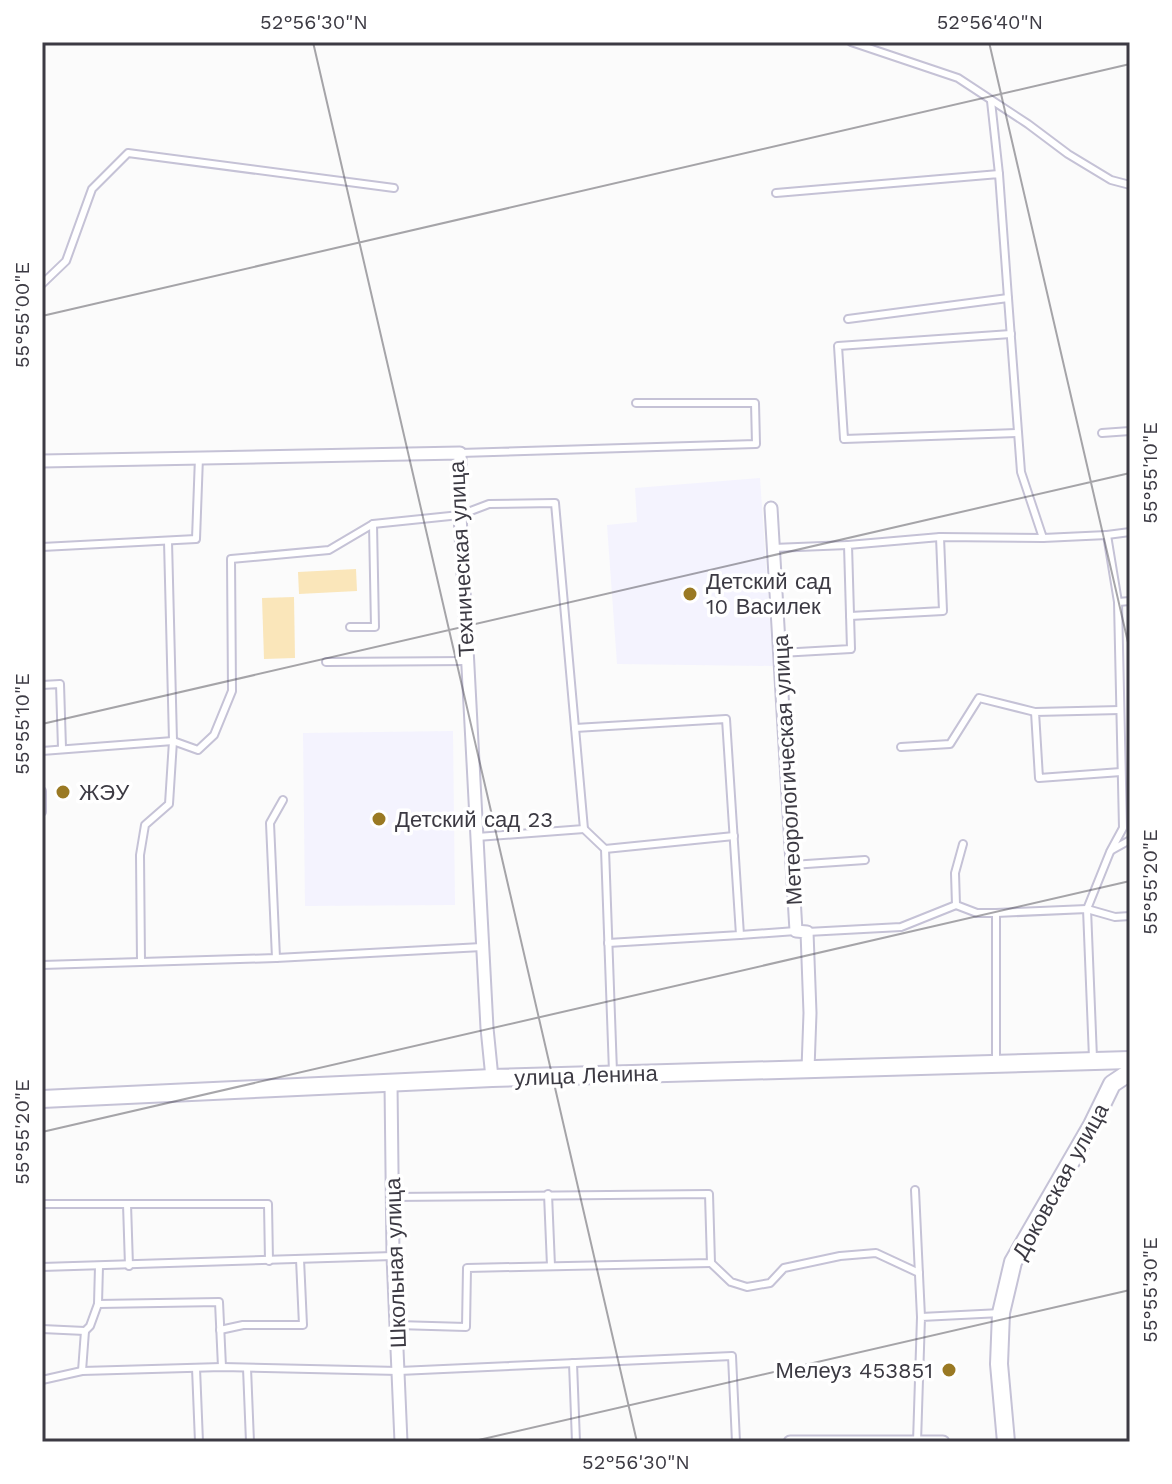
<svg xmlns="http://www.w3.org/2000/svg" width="1172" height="1484" font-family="'Work Sans',sans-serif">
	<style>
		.built { fill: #f4f3fe }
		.green { fill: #fae6ba }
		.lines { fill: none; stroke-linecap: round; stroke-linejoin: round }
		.service-casing { stroke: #c5c2d6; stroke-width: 10 }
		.minor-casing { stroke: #c5c2d6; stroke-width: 15 }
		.secondary-casing { stroke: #c5c2d6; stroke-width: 20 }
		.service { stroke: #fff; stroke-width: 6 }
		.minor { stroke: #fff; stroke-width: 11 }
		.secondary { stroke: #fff; stroke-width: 16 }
		.ticks { fill: none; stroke: #3c3a43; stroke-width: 2; stroke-opacity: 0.45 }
		.poi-dot { fill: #9a7923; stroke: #fff; stroke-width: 3 }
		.labels { text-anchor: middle; stroke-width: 7; stroke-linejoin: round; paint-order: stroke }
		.street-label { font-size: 22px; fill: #3c3a43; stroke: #fff }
		.poi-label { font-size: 22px; fill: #3c3a43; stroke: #fff; text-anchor: start }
		.neatline { fill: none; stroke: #3c3a43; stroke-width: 3 }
		.ticks-label { font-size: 20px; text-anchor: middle; fill: #3c3a43 }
	</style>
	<rect width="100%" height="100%" fill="#fbfbfb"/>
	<!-- built -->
	<g class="built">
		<polygon points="760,478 773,666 617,664 607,525 637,522 635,488"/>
		<polygon points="453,731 455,905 305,906 303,733"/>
	</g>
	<!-- green -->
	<g class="green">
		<polygon points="356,569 357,591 299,594 298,572"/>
		<polygon points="294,597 295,658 264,659 262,598"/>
	</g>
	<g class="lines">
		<!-- service casing -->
		<g class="service-casing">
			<g id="service">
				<polyline points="851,42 958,78 1028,124 1068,154 1111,180 1130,185"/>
				<polyline points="991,101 999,174"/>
				<polyline points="776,193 999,174 1008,298"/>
				<polyline points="42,284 66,261 92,189 128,153 394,188"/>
				<polyline points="848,319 1008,298 1021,472 1043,538 1107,535 1118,602 1123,828 1110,852 1087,909 1093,1058"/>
				<polyline points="1011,334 838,346 844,439 1017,433"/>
				<polyline points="1102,433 1130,431"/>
				<polyline points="460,453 756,444 755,403 636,403"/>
				<polyline points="1107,535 1130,532"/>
				<polyline points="42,547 196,539 199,457"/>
				<polyline points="773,548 848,545"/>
				<polyline points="1118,602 1130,601"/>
				<polyline points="850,616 943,611 940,537"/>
				<polyline points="350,627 375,627 373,524"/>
				<polyline points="780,653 851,649 848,545 940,537 1043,538"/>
				<polyline points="326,662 467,661"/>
				<polyline points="42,685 60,684 62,748"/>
				<polyline points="1120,710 1035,712 1039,778 1121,772"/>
				<polyline points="575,728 726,719 740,935 608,943"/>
				<polyline points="901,747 950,744 979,698 1035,712"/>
				<polyline points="42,751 173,741 198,750 214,735 232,691 231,559 329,550 373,524 460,515 489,504 555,503 584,829 477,837"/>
				<polyline points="42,791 42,812"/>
				<polyline points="584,829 605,849 613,1072"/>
				<polyline points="963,844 955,873 956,905 977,913 996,913 996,1064"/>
				<polyline points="605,849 734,836"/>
				<polyline points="1112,850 1130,840"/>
				<polyline points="792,865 865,860"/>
				<polyline points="996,913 1087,909 1115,917 1130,916"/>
				<polyline points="807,932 901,927 956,905"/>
				<polyline points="740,935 796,931"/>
				<polyline points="276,958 270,823 283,800"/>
				<polyline points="141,962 140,855 145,825 169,804 173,741 168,541"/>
				<polyline points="42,965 276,958 482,947"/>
				<polyline points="915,1190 921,1317"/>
				<polyline points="548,1194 551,1266"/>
				<polyline points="392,1197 709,1194 711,1263 467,1268 466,1327 397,1325"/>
				<polyline points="42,1204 268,1204 269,1261"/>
				<polyline points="127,1204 129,1266"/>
				<polyline points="711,1263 731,1282 747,1287 770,1283 784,1268 840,1256 876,1253 919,1273"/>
				<polyline points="42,1267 393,1256"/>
				<polyline points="98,1304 219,1302 222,1367"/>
				<polyline points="42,1329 85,1331"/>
				<polyline points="220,1330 243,1325 303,1325 300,1259"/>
				<polyline points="573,1363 576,1442"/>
				<polyline points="196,1368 199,1442"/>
				<polyline points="247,1368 250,1442"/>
				<polyline points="82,1371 85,1331 90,1326 98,1304 99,1266"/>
				<polyline points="42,1380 82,1371 222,1367 399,1371 732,1356 736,1442"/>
				<polyline points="917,1442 921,1317 1001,1313"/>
			</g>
		</g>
		<!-- minor casing -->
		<g class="minor-casing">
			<g id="minor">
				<polyline points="42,461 460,453 460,515 487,1028 492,1078"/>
				<polyline points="771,508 796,931 807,932 810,1013 808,1069"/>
				<polyline points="391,1084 393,1256 401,1442"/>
				<polyline points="790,1442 943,1442"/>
			</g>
		</g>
		<!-- secondary casing -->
		<g class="secondary-casing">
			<g id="secondary">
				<polyline points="42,1099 492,1078 1130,1060"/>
				<polyline points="1006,1442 999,1364 1001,1313 1013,1262 1092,1125 1112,1084 1130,1072"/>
			</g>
		</g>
		<!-- service -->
		<use href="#service" class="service"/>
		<!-- minor -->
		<use href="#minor" class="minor"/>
		<!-- secondary -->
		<use href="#secondary" class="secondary"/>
	</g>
	<!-- ticks -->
	<path class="ticks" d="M313 42 637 1442M989 42 1130 651M42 316 1130 64M42 724 1130 473M42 1132 1130 881M470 1442 1130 1290"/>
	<!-- markers -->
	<g class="poi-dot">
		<circle cx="690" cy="594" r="8"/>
		<circle cx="63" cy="792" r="8"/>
		<circle cx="379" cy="819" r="8"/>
		<circle cx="949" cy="1370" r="8"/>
	</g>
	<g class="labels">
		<!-- street labels -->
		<g class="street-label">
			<text transform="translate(461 559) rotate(-93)" y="8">Техническая улица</text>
			<text transform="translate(787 770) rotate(-93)" y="8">Метеорологическая улица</text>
			<text transform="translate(586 1075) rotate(-2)" y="8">улица Ленина</text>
			<text transform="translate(1060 1181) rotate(-61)" y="8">Доковская улица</text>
			<text transform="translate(395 1263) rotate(-92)" y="8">Школьная улица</text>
		</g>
		<!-- poi labels -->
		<g class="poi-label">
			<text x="706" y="589">Детский сад<tspan x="706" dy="25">10 Василек</tspan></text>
			<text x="79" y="800">ЖЭУ</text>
			<text x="395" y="827">Детский сад 23</text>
			<text x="933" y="1378" text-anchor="end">Мелеуз 453851</text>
		</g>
	</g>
	<!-- border -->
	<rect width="1172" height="1484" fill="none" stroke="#ffffff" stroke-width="88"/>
	<rect x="44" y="44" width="1084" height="1396" class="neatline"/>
	<g class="ticks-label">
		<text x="314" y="29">52°56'30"N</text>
		<text x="990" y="29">52°56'40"N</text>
		<text transform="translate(22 315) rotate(-90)" y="7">55°55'00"E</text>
		<text transform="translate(1150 473) rotate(-90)" y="7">55°55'10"E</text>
		<text transform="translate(22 724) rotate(-90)" y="7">55°55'10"E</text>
		<text transform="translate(1150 882) rotate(-90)" y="7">55°55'20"E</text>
		<text transform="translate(22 1132) rotate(-90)" y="7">55°55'20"E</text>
		<text transform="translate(1150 1290) rotate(-90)" y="7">55°55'30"E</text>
		<text x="636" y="1469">52°56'30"N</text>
	</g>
</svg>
